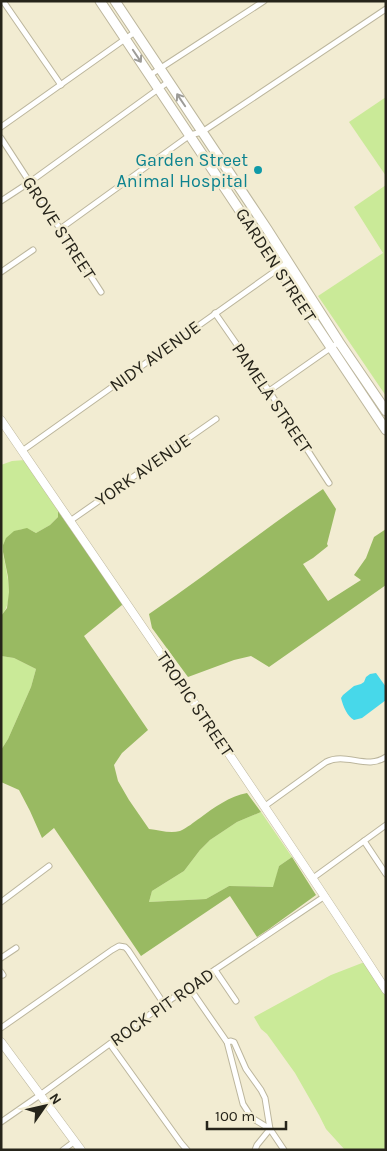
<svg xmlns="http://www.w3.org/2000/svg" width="387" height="1151" font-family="Karla,sans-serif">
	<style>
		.green { fill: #caea98 }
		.forest { fill: #99ba62 }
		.water { fill: #47d8ea }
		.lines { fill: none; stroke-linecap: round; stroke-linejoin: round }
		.street-casing { stroke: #bcb69d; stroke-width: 7 }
		.secondary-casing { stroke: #bcb69d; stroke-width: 9 }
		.primary-casing { stroke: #bcb69d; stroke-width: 11 }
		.street { stroke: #fff; stroke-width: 5 }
		.secondary { stroke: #fff; stroke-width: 8 }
		.primary { stroke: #fff; stroke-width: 9 }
		.oneway { stroke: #9d9c98 }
		.culture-dot { fill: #0f9aa8; stroke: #f2ecd2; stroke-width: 2 }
		.labels { text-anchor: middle; stroke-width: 5; stroke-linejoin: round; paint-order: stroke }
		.culture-label { font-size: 18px; fill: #0d838f; stroke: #f2ecd2; text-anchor: end }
		.street-label { font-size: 18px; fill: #26241a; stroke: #f2ecd2 }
	</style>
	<rect width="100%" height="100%" fill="#f2ecd2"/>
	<!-- green -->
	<g class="green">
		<polygon points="386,97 386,176 349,122"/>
		<polygon points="386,185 386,396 318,296 383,253 354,207"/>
		<path d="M25 460 59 510 58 517 50 525 36 533C33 531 29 529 25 529 16 529 4 537 3 547 2 552 4 558 5 563 8 581 14 601 1 616V465L12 461Z"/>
		<polygon points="1,656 14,658 36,669 31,687 8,739 1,750"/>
		<polygon points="261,812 292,857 279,866 274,887 229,886 206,899 149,902 152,891 184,871 200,850 210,840 237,822"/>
		<polygon points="362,963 365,963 386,995 386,1126 385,1128 386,1150 345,1150 326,1129 319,1115 295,1073 267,1034 261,1029 254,1017 331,975"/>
	</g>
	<!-- forest -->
	<g class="forest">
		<path d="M323 489 336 509 327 544 328 546 313 558 303 564 328 601 361 580 354 575 366 558 374 537 386 529V585L269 667 251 656 234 660 188 677 152 628 149 614C208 574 264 529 323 489Z"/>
		<path d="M58 511 122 603V605L84 636 148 730 122 753 114 765 118 781 129 800 149 829C159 830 170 834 180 831 187 828 194 822 200 818 213 808 230 796 247 793L261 812 237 822 210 840 200 850 184 871 152 891 149 902 206 899 229 886 273 887 279 866 292 857 316 895 269 929 257 937 230 896 141 956 54 828 42 838 30 811 19 790 1 782V750L8 739 31 687 36 669 14 658 1 656V616L7 608 9 592 8 577 3 552V545L6 538 14 531 27 528 36 533 50 525 58 517Z"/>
	</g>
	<!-- water -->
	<path class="water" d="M376 673 386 687V700L362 718 354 720C347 716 343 706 341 698L343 695 354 686 361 684 364 682 366 677 370 674Z"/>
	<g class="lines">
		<!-- street casing -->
		<g class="street-casing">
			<g id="street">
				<polyline points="3,1 61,85"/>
				<polyline points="150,75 264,1"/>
				<polyline points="1,127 135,32"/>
				<polyline points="1,138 101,292"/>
				<polyline points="1,201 30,182 168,82"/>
				<polyline points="60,229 186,138 190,135 202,132 386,9"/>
				<polyline points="1,272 33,250"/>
				<polyline points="215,313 269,391 329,483"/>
				<polyline points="269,391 339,342"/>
				<polyline points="22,451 288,262"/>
				<polyline points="70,521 216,419"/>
				<path d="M265 806 326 762C346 752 367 770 386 757"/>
				<polyline points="364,841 386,874"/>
				<polyline points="313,878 386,825"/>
				<polyline points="1,902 49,866"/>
				<polyline points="1,958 16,948"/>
				<polyline points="215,970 236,1001"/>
				<polyline points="1,972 3,975"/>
				<polyline points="189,987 227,1042 243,1104 252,1118 270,1129 284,1150"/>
				<polyline points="1,1028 112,950 119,946 125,947 128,950 164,1004"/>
				<polyline points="227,1042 231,1041 234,1042 246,1069 261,1090 265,1098 270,1129 257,1145 255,1150"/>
				<polyline points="110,1044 181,1143 187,1150"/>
				<polyline points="1,1122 40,1095 164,1004 325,896"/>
				<polyline points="63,1150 75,1141"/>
			</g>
		</g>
		<!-- secondary casing -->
		<g class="secondary-casing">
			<g id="secondary">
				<path d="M1 420C130 609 261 798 386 990"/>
				<polyline points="1,1042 81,1150"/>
			</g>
		</g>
		<!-- primary casing -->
		<g class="primary-casing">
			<g id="primary">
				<path d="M100 1C196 144 290 287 386 430"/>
				<polyline points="115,1 267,229 339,342 386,411"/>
			</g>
		</g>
		<!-- street -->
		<use href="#street" class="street"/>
		<!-- secondary -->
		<use href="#secondary" class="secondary"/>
		<!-- primary -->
		<use href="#primary" class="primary"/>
	</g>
	<!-- one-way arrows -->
	<defs><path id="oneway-shaft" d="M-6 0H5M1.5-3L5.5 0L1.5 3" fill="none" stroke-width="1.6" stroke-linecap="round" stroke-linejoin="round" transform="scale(1.25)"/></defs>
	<g class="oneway">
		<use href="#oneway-shaft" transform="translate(137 56) rotate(56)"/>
		<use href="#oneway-shaft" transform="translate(181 100) rotate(-124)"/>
	</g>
	<!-- markers -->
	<circle class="culture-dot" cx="258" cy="170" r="5"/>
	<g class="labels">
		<!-- culture labels -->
		<g class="culture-label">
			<text x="248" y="166">Garden Street<tspan x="248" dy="21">Animal Hospital</tspan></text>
		</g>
		<!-- street labels -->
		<g class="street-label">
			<text transform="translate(59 228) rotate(57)" y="6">GROVE STREET</text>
			<text transform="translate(276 265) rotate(57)" y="6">GARDEN STREET</text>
			<text transform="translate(155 356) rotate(-36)" y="6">NIDY AVENUE</text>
			<text transform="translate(272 398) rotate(56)" y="6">PAMELA STREET</text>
			<text transform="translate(143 470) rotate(-35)" y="6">YORK AVENUE</text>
			<text transform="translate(195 704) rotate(56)" y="6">TROPIC STREET</text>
			<text transform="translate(162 1007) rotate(-35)" y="6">ROCK PIT ROAD</text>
		</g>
	</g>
	<!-- border -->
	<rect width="387" height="1151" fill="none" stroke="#26241a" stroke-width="5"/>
	<!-- north arrow -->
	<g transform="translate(45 1106) rotate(56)" stroke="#f2ecd2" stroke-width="4" paint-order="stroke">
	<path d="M0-4L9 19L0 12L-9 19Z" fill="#26241a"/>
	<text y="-8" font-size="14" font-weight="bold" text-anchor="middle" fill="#26241a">N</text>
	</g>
	<!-- scale -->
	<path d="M207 1121v8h79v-8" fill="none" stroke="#26241a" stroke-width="2.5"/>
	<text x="215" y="1121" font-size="15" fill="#26241a" stroke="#f2ecd2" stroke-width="4" paint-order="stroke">100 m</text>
</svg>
